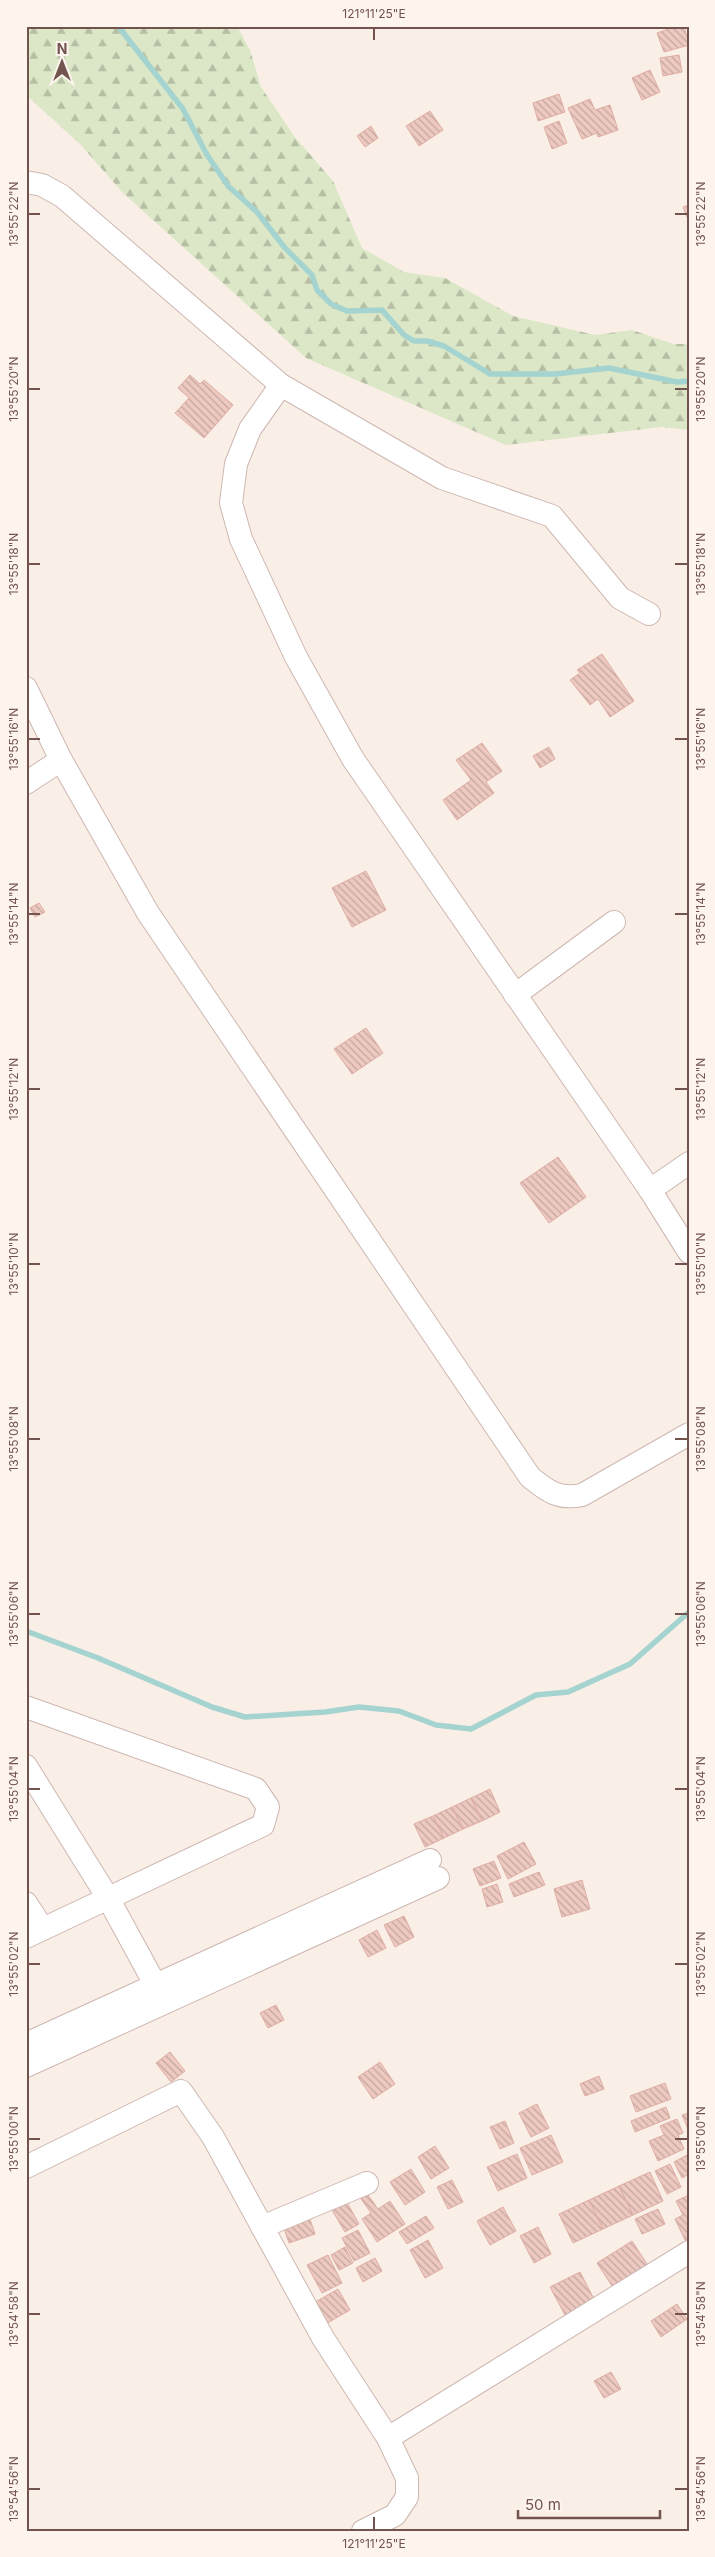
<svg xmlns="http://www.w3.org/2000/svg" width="715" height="2557" font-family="Inter,sans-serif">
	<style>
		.forest { fill: url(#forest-firs) }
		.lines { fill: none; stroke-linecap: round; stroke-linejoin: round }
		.stream { stroke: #a5d3d0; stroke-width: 5.5 }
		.building { fill: url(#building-back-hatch); stroke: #dfada3 }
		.minor-casing { stroke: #cdb7b1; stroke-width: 24 }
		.minor { stroke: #fff; stroke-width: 22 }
		.ticks { fill: none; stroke: #72534e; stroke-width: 2 }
		.neatline { fill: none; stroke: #72534e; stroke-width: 2 }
		.ticks-label { font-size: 12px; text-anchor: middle; fill: #72534e }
	</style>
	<defs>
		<pattern id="forest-firs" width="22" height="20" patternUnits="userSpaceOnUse" patternTransform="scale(1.25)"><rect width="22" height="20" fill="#dbe7c7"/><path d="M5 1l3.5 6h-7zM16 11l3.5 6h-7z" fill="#b6bea4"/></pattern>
		<pattern id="building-back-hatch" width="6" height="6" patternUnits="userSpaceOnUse" patternTransform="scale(1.25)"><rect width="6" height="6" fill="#edc9c1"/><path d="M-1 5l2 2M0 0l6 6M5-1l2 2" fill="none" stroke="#c4a69f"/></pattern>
	</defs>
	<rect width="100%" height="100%" fill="#faefe7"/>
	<!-- forest -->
	<polygon class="forest" points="26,26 237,26 250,50 261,87 294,136 333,181 362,248 404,272 445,278 513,316 595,335 632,330 673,344 689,344 689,430 662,427 506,445 306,358 122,192 80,144 26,95"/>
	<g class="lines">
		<!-- stream -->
		<g class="stream">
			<polyline points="118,26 183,109 207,155 229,187 257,212 285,248 312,275 317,290 331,304 347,311 382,310 404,335 414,341 427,341 444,346 490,374 555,374 609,368 677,382 689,381"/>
			<polyline points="26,1631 98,1658 212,1707 245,1717 325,1712 359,1707 399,1711 436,1725 471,1729 536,1695 568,1692 630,1664 689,1612"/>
		</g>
	</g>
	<!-- building -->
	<g class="building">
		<polygon points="677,26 684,26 689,45 664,52 657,33"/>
		<polygon points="679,55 682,72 663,76 660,58"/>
		<polygon points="650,70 660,92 642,100 632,78"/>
		<polygon points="559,94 565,112 538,121 533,103"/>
		<polygon points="590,99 595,110 610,105 618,130 598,137 597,133 582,139 568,108"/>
		<polygon points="430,111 443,130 419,146 406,126"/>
		<polygon points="559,121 567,143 552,149 544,127"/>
		<polygon points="371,126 378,138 365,147 357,136"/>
		<polygon points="689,205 689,222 683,207"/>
		<polygon points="190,375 200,384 204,380 233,405 204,438 175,413 189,398 178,388"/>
		<polygon points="602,654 634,701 610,717 598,699 590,705 570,680 580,673 577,670"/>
		<polygon points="482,743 502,771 486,782 494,793 457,820 443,800 471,780 456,760"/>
		<polygon points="549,747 555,759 540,768 533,756"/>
		<polygon points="366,871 386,910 352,927 332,888"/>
		<polygon points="39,903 45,912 35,917 30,908"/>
		<polygon points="366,1028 383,1053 352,1074 334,1049"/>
		<polygon points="558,1157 586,1197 549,1223 520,1183"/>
		<polygon points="490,1789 500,1812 482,1821 471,1798"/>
		<polygon points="471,1798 482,1821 463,1829 452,1807"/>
		<polygon points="452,1807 463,1829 444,1838 433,1816"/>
		<polygon points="433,1816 444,1838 425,1847 414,1824"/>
		<polygon points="524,1842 536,1864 508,1879 497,1856"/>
		<polygon points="494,1861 501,1878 480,1886 473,1869"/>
		<polygon points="539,1872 545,1885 514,1897 509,1884"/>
		<polygon points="582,1880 590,1909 562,1917 554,1889"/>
		<polygon points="497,1884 503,1902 487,1907 482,1889"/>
		<polygon points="404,1916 414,1937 395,1947 384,1925"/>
		<polygon points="377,1930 386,1948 368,1957 359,1940"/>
		<polygon points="276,2005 284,2020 268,2028 260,2013"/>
		<polygon points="170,2052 185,2071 171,2082 156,2063"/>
		<polygon points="380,2062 395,2084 373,2099 358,2077"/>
		<polygon points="599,2076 604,2089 585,2096 580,2084"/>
		<polygon points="665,2083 671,2099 636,2112 630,2096"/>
		<polygon points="537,2104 549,2128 531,2137 519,2113"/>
		<polygon points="666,2107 670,2118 635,2132 631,2121"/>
		<polygon points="689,2113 689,2129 688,2129 682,2115"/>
		<polygon points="677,2119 683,2133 678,2135 684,2149 658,2161 649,2141 664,2135 660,2126"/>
		<polygon points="505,2121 514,2143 500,2149 490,2127"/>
		<polygon points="551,2135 563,2162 532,2175 520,2148"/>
		<polygon points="435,2146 449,2168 431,2179 418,2157"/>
		<polygon points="517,2154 527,2178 498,2191 487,2167"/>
		<polygon points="689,2154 689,2174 682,2178 674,2162"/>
		<polygon points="670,2164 681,2187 667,2194 655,2171"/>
		<polygon points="411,2169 425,2192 405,2205 390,2182"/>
		<polygon points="650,2172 663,2201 633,2215 619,2186"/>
		<polygon points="452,2180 463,2202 448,2209 437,2187"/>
		<polygon points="619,2186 633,2215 603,2229 589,2200"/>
		<polygon points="366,2192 378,2209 390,2201 405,2224 377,2242 362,2219 371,2213 359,2196"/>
		<polygon points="689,2195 689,2244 687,2244 675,2219 683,2215 676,2201"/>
		<polygon points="344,2197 359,2224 345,2232 329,2205"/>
		<polygon points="589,2200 603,2229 573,2243 559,2214"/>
		<polygon points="503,2207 516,2231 490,2245 477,2221"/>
		<polygon points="658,2209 665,2224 642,2234 635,2219"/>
		<polygon points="307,2211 315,2234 289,2243 281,2220"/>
		<polygon points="426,2216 434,2228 407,2244 399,2232"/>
		<polygon points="538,2227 551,2254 534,2263 520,2236"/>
		<polygon points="358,2230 370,2253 354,2261 342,2238"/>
		<polygon points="428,2240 443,2268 425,2278 410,2250"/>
		<polygon points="632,2241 649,2267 614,2289 597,2263"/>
		<polygon points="345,2247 353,2263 339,2270 331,2255"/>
		<polygon points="328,2255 342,2283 322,2293 307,2265"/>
		<polygon points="375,2258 382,2271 363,2282 356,2268"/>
		<polygon points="580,2272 594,2299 565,2315 550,2287"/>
		<polygon points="338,2289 350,2310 324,2325 312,2304"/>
		<polygon points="677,2304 687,2319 661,2337 651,2321"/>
		<polygon points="611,2372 621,2389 604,2398 594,2381"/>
	</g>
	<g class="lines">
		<!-- minor casing -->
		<g class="minor-casing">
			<g id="minor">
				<polyline points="26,182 42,185 62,196 281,385 442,478 552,516 620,598 649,614"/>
				<polyline points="281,385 250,429 236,464 231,503 241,539 296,657 353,759 650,1190 689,1252"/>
				<path d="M26 688 61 760 148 913 530 1477C547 1491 559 1500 582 1495L689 1434"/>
				<polyline points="26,783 61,760"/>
				<polyline points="515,995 614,922"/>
				<polyline points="650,1190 689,1163"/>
				<polyline points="26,1707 256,1789 268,1807 263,1825 26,1937"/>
				<polyline points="26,1766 108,1898 162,1997"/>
				<polyline points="26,1903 43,1929"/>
				<polyline points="26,2044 430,1860"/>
				<polyline points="26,2066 438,1878"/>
				<polyline points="26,2167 181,2091 213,2137 323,2338 388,2438 407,2478 407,2497 395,2515 363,2531"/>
				<polyline points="262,2227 367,2183"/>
				<polyline points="388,2438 689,2252"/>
			</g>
		</g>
		<!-- minor -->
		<use href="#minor" class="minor"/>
	</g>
	<!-- ticks -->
	<path class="ticks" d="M374 28V40M28 214H40M675 214H688M28 389H40M675 389H688M28 564H40M675 564H688M28 739H40M675 739H688M28 914H40M675 914H688M28 1089H40M675 1089H688M28 1264H40M675 1264H688M28 1439H40M675 1439H688M28 1614H40M675 1614H688M28 1789H40M675 1789H688M28 1964H40M675 1964H688M28 2139H40M675 2139H688M28 2314H40M675 2314H688M28 2489H40M675 2489H688M374 2517V2530"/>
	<!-- border -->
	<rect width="715" height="2557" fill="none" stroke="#fdf4ed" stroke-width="55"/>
	<!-- north arrow -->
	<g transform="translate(62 62)" stroke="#fdf4ed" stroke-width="4" paint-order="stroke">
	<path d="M0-4L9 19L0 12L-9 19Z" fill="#72534e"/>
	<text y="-8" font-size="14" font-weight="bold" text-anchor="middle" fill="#72534e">N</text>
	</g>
	<!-- scale -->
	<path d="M518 2510v8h142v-8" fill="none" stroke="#72534e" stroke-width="2.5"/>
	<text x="525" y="2510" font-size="15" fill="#72534e" stroke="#fdf4ed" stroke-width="4" paint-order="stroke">50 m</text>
	<rect x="28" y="28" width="660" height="2502" class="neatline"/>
	<g class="ticks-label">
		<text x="374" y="18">121°11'25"E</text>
		<text transform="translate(14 214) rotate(-90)" y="4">13°55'22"N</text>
		<text transform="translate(701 214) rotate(-90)" y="4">13°55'22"N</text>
		<text transform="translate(14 389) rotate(-90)" y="4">13°55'20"N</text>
		<text transform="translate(701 389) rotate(-90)" y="4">13°55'20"N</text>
		<text transform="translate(14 564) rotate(-90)" y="4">13°55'18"N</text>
		<text transform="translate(701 564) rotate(-90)" y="4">13°55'18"N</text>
		<text transform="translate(14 739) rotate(-90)" y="4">13°55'16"N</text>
		<text transform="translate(701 739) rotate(-90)" y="4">13°55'16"N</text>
		<text transform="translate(14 914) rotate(-90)" y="4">13°55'14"N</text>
		<text transform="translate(701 914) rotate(-90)" y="4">13°55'14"N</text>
		<text transform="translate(14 1089) rotate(-90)" y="4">13°55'12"N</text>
		<text transform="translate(701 1089) rotate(-90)" y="4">13°55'12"N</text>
		<text transform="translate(14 1264) rotate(-90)" y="4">13°55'10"N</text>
		<text transform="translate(701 1264) rotate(-90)" y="4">13°55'10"N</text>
		<text transform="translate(14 1439) rotate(-90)" y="4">13°55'08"N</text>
		<text transform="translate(701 1439) rotate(-90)" y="4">13°55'08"N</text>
		<text transform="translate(14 1614) rotate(-90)" y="4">13°55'06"N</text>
		<text transform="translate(701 1614) rotate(-90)" y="4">13°55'06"N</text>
		<text transform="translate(14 1789) rotate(-90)" y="4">13°55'04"N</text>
		<text transform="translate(701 1789) rotate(-90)" y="4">13°55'04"N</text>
		<text transform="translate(14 1964) rotate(-90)" y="4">13°55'02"N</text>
		<text transform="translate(701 1964) rotate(-90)" y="4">13°55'02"N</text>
		<text transform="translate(14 2139) rotate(-90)" y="4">13°55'00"N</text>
		<text transform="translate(701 2139) rotate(-90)" y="4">13°55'00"N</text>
		<text transform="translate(14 2314) rotate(-90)" y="4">13°54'58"N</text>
		<text transform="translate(701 2314) rotate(-90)" y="4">13°54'58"N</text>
		<text transform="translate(14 2489) rotate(-90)" y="4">13°54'56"N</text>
		<text transform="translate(701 2489) rotate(-90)" y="4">13°54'56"N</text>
		<text x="374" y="2548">121°11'25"E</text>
	</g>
</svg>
